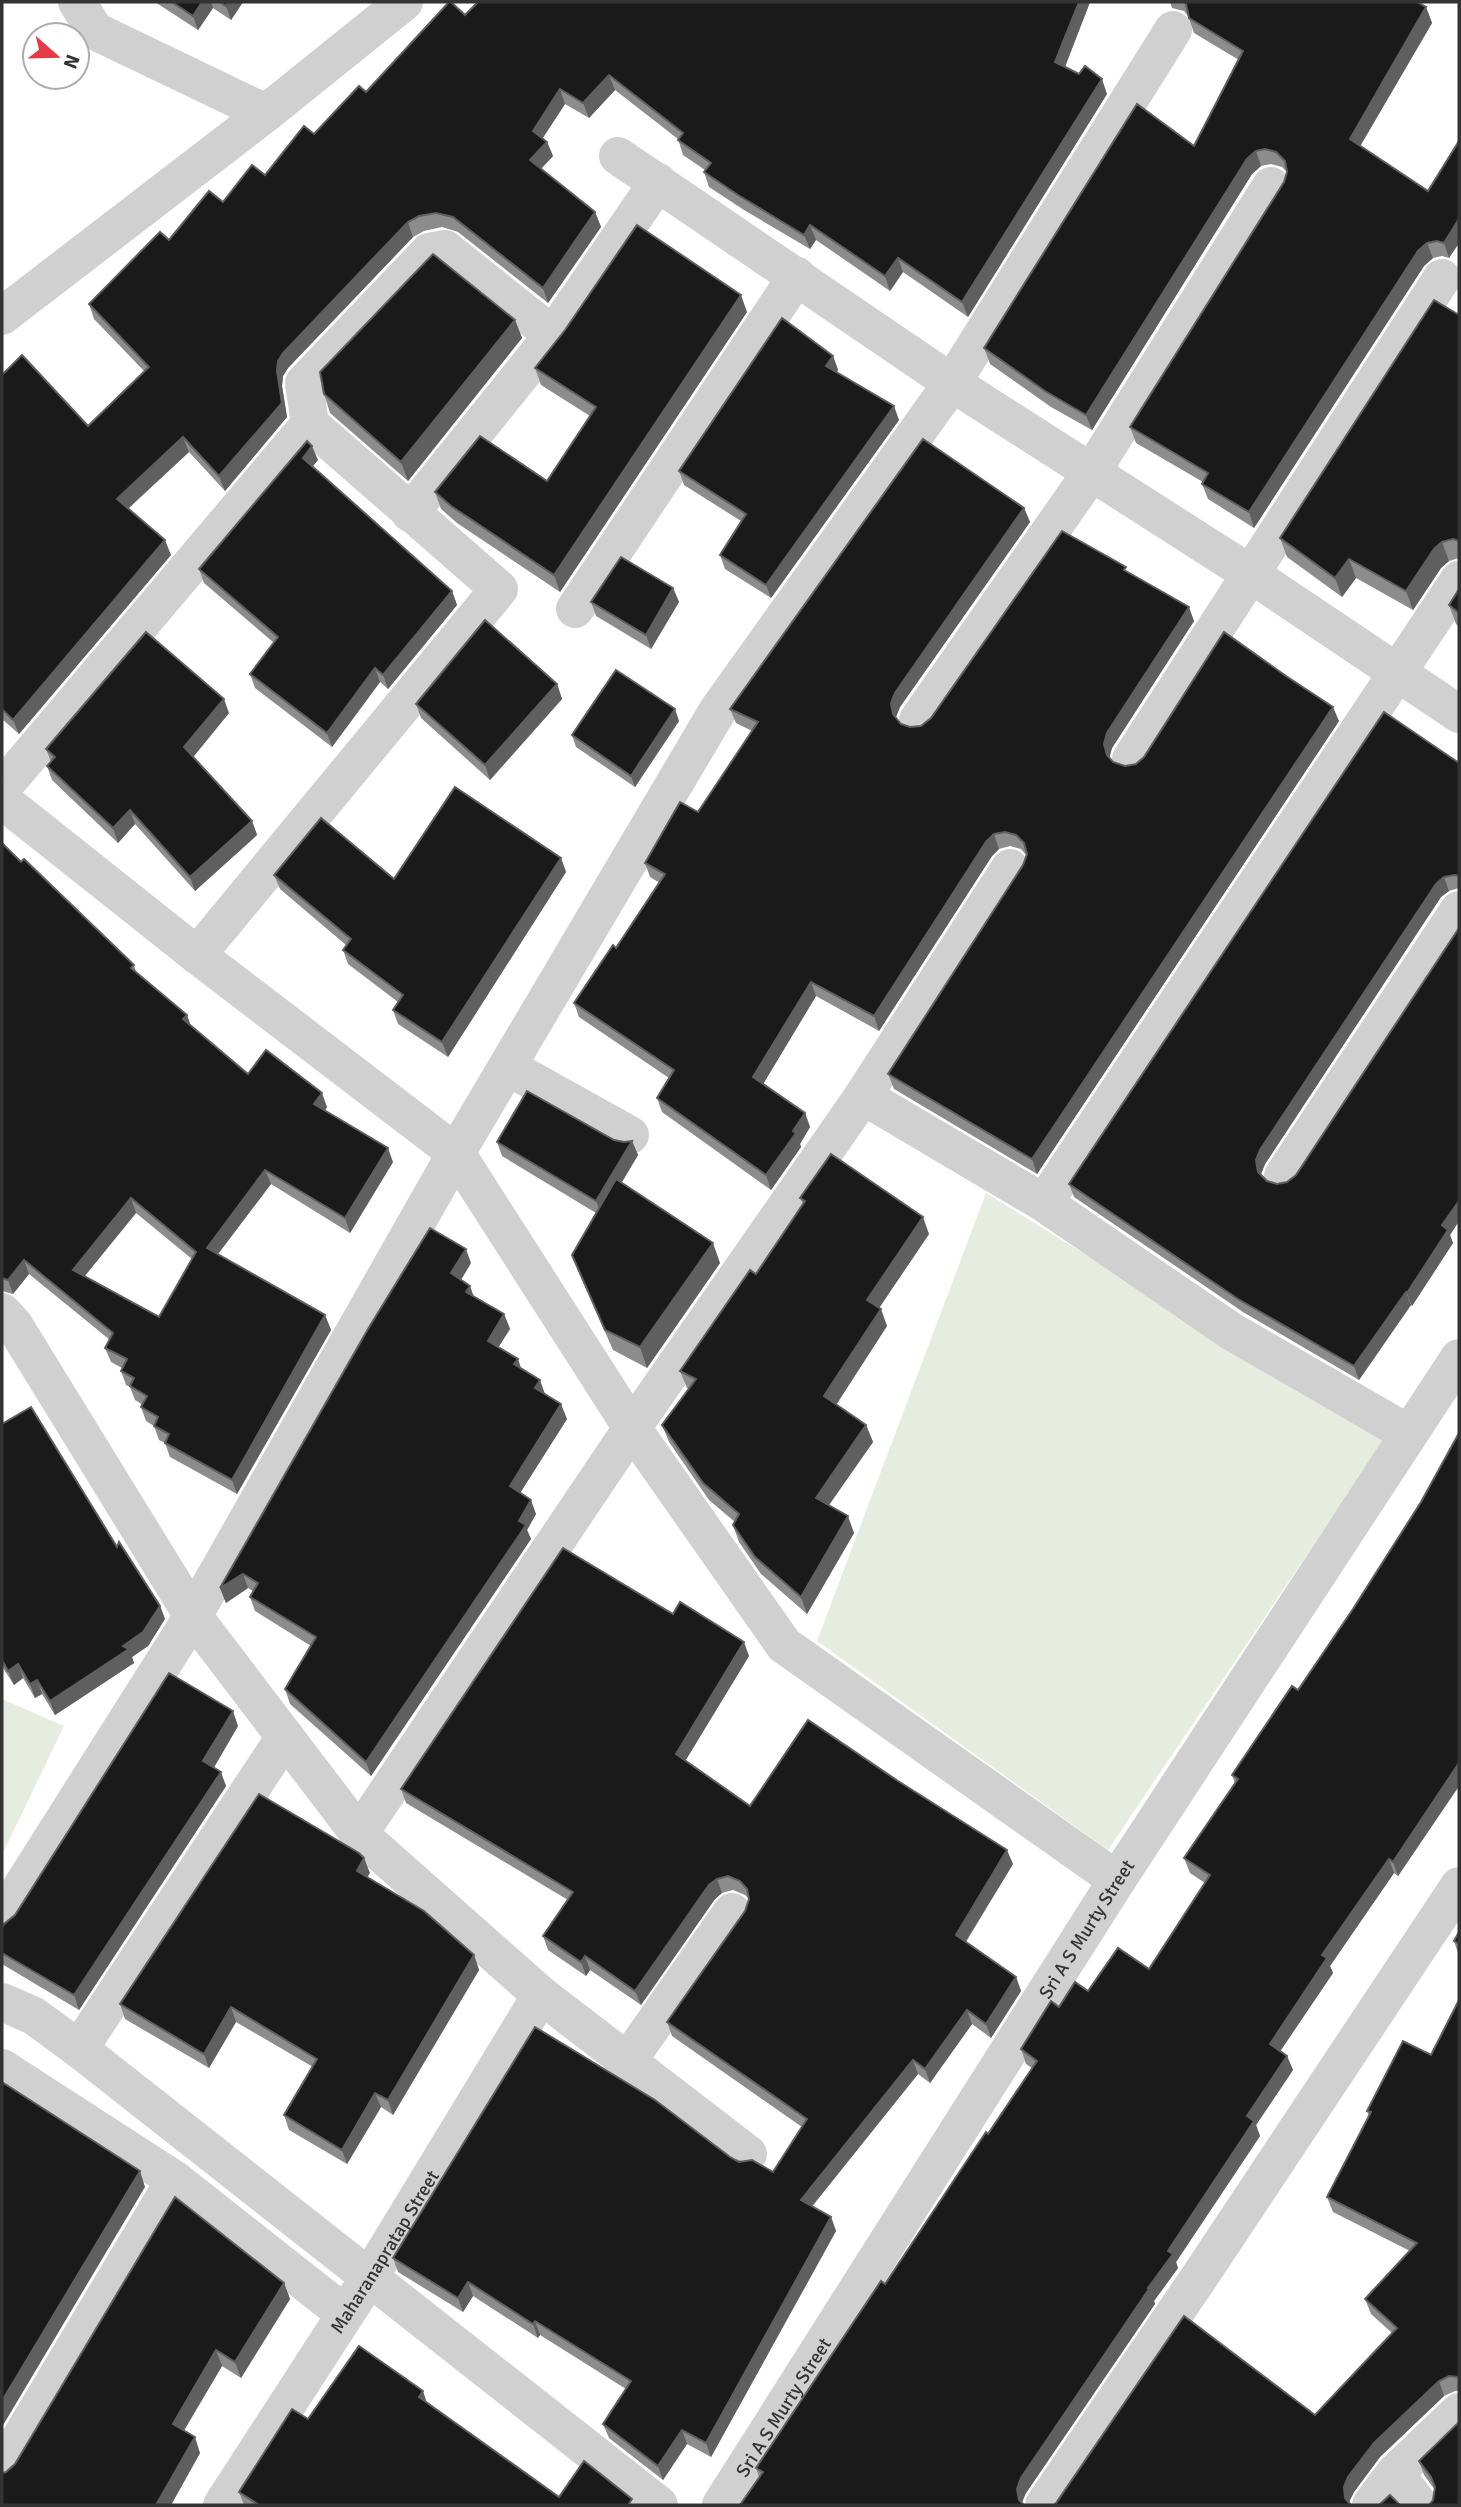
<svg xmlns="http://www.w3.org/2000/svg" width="1461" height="2507" font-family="Signika,sans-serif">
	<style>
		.green { fill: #e6ecdf }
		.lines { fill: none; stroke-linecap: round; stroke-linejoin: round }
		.street { stroke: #d0d0d0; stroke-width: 38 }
		.wall { fill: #8c8c8c; fill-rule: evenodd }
		.shaded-wall { fill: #5f5f5f }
		.building { fill: #1a1a1a; stroke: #5f5f5f; stroke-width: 2; fill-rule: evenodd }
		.labels { text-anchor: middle; stroke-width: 7; stroke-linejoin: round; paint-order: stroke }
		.street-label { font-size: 19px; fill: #333; stroke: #fff }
	</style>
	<rect width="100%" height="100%" fill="#fff"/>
	<!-- green -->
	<g class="green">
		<polygon points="986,1193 1384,1440 1108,1850 817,1641"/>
		<polygon points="2,1699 64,1726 2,1855"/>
	</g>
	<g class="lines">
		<!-- street -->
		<g class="street">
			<polyline points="77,2 95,31 266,113"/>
			<polyline points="618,156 952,383 1249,573 1459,714"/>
			<polyline points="2,316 266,113 404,2"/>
			<polyline points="310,424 304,383 429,252 445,249 553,335"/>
			<polyline points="410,513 553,335 658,182"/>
			<polyline points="575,609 797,276"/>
			<polyline points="918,720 1091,473 1271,186"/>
			<polyline points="1131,759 1442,278"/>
			<polyline points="2,788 310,424 499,589 197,955"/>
			<polyline points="2,800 197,955 456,1153 632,1428 784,1645 1117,1880"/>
			<polyline points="508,1067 630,1135"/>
			<polyline points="863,1096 1044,1203 1231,1331 1409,1434"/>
			<polyline points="1283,1176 1459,910"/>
			<polyline points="1044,1203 1459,580"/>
			<polyline points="2,1312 14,1325 193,1616 359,1834 541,1995 748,2154"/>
			<polyline points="359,1834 632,1428 863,1096 1010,868"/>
			<polyline points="2,1918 193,1616 456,1153 718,710 952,383 1173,30"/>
			<polyline points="2,2002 34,2016 79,2049 659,2505"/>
			<polyline points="79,2049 285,1737"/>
			<polyline points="627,2062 732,1912"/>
			<polyline points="2,2068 175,2180 345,2314"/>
			<polyline points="2,2469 175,2180"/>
			<polyline points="1395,2473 1419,2505"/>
			<path id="s1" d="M222 2505 369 2278 541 1995"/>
			<path id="s2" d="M721 2505 1117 1880 1459 1358"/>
			<polyline points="1044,2505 1200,2276 1459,1886"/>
			<polyline points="1371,2505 1395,2473 1459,2412"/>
		</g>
	</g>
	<!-- wall -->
	<g class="wall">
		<polygon points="155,2 243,2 231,20 213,8 198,30"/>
		<polygon points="1090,2 1065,67 1107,94 968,317 903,272 890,291 816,240 810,249 744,210 709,187 704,172 705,170 683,155 678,139 615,90 589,118 565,104 543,138 547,142 553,156 541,169 595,212 601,227 548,303 458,232 442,227 424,231 413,237 288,368 283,376 282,386 287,417 225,491 189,452 128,509 171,555 19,734 2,719 2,375 88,426 145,372 94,319 89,304 169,240 223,202 265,175 366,92 465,15"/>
		<polygon points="1170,2 1417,2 1426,7 1432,23 1360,146 1428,191 1459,141 1459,243 1449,258 1442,256 1433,258 1424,266 1254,528 1208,499 1202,484 1203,482 1136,443 1130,427 1284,182 1287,172 1282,167 1271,164 1261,166 1252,174 1092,430 1051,407 990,364 984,348 1194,146 1239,60 1194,33 1188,16 1184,11 1172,8"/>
		<polygon points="747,312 560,592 457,523 441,509 435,492 547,481 590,416 541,385 535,368"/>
		<polygon points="1459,315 1459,558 1449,561 1441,568 1413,610 1356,578 1342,597 1287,557 1280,538"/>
		<polygon points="515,320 522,338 408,481 330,413 324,394"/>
		<polygon points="833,356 838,370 837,372 899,420 771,598 725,569 720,555 741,521 684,485 679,471"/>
		<polygon points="318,460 312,467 452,591 457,605 388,689 380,682 332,747 255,688 250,674 274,643 204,583 199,569"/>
		<polygon points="1024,508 1030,522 900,707 896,717 901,724 910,727 921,726 1128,572 1194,621 1112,748 1109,758 1113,762 1125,766 1339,721 1037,1174 894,1089 888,1074 1023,865 1026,855 1021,849 1010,846 999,849 992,856 879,1031 816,996 763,1084 805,1113 810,1127 800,1144 801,1147 771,1190 662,1112 657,1098 669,1078 579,1017 574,1003 616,948 660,883 650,877 645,863 698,812 752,731 736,723 730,709"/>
		<polygon points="673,588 679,602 651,649 596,616 591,602"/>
		<polygon points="1459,589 1459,627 1456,624 1449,605"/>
		<polygon points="557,684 562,699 490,780 421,718 416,704"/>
		<polygon points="229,713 193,757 252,821 257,835 195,891 135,824 118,843 52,780 47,766 51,762 46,749"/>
		<polygon points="679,721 635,787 576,747 572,735"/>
		<polygon points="1459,763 1459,888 1449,891 1441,897 1265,1164 1261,1174 1267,1181 1277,1184 1287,1182 1296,1175 1459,928 1459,1221 1450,1235 1453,1243 1412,1306 1411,1305 1359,1380 1243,1312 1074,1197 1069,1184"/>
		<path d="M2 843 134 965 136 972 187 1015 190 1025 248 1074 327 1107 325 1110 393 1162 350 1233 271 1184 218 1254 325 1315 331 1330 237 1494 170 1457 165 1443 159 1440 154 1426 146 1421 141 1407 143 1405 135 1400 130 1387 126 1385 121 1371 122 1368 111 1362 105 1348 110 1340 29 1274 13 1294 2 1291ZM136 1213 192 1259 159 1317 85 1276Z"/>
		<polygon points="561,858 566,872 448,1057 398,1024 393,1010 398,1002 348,964 343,950 346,945 280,889 274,875 394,879"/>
		<polygon points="614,1140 624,1142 632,1141 638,1155 621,1183 720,1263 647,1368 613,1350 580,1275 572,1255 596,1213 502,1156 497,1142"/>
		<polygon points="800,1198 929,1234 879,1308 887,1326 836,1404 866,1425 873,1442 829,1505 854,1533 807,1614 761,1574 739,1542 733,1525 735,1522 709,1500 669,1442 662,1425 689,1389 687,1388 680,1371 756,1274 803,1204"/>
		<polygon points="471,1263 461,1280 474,1296 504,1314 510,1329 498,1347 521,1368 567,1419 520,1493 536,1514 527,1530 531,1539 371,1776 290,1704 285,1689 311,1646 255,1611 250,1597 253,1591 248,1588 226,1603 220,1588"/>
		<polygon points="2,1424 117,1547 160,1606 165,1619 148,1646 132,1657 134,1663 55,1715 42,1694 35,1698 23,1678 14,1685 3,1668 2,1669"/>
		<polygon points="1459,1433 1459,1786 1398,1876 1394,1873 1330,1966 1333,1973 1280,2051 1287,2056 1293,2070 1256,2125 1260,2136 1176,2262 1178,2268 1154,2301 1155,2304 1026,2493 759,2477 756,2468 885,2284 1032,2068 1026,2064 1021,2049 1059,2007 1088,1991 1149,1969 1205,1883 1190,1873 1184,1858 1235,1783 1232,1775 1298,1690 1353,1609 1421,1502"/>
		<polygon points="673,1614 749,1656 685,1761 750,1806 1013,1864 966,1942 1016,1977 1021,1991 991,2038 972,2024 930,2083 918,2074 812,2206 831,2217 836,2231 711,2457 687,2444 663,2480 609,2438 603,2424 626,2389 540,2335 538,2338 473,2296 463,2312 398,2272 393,2258 730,2157 773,2172 802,2127 672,2036 667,2022 745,1911 749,1899 745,1895 733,1890 722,1893 715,1899 641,2005 590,1970 586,1976 548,1950 543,1936 568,1900 406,1803 401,1789"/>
		<polygon points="238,1726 214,1767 226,1786 79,2010 2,1964 2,1928 15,1915"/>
		<polygon points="370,1873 367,1877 474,1955 479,1970 393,2115 381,2107 347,2164 289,2130 284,2115 313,2067 236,2022 209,2068 125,2019 120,2004"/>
		<polygon points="1459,1932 1459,1956 1454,1941"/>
		<polygon points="1459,2000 1459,2391 1455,2391 1444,2396 1380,2457 1354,2492 1349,2502 1054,2505 1315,2415 1392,2333 1371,2314 1365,2299 1410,2251 1333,2212 1327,2197 1369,2116 1367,2111 1431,2055"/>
		<polygon points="284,2283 290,2299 241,2378 222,2366 184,2431 200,2453 171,2505 2,2505 6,2472"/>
		<polygon points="427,2402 559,2497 634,2505 244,2505 239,2492 308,2419"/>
		<polygon points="1459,2422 1433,2500 1435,2490 1424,2475 1419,2461"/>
	</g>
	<!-- shaded-wall -->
	<g class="shaded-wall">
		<polygon points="202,2 211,2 213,8 198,30 193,16"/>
		<polygon points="228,2 243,2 231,20 226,6"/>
		<polygon points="1079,2 1090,2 1061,77 1055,62"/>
		<polygon points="1426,7 1432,23 1355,155 1350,139"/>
		<polygon points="609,75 615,90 589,118 583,103"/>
		<polygon points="1102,79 1107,94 968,317 962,302"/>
		<polygon points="560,89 565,104 538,145 533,131"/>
		<polygon points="547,142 553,156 535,175 530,160"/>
		<polygon points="1256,151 1261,166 1252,174 1092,430 1086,415 1247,159"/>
		<polygon points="595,212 601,227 548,303 543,288"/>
		<polygon points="1459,219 1459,243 1449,258 1444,243"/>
		<polygon points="408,222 413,237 288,368 283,376 282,386 287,417 225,491 219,476 277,371 278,361 283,353"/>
		<polygon points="810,225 816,240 810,249 804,235"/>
		<polygon points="1427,243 1433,258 1424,266 1254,528 1249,512 1418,251"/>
		<polygon points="898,258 903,272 890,291 885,276"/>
		<polygon points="741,295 747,312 560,592 554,575"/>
		<polygon points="515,320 522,338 408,481 401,462"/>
		<polygon points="833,356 838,370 831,379 826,366"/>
		<polygon points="894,406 899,420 771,598 766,585"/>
		<polygon points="183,437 189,452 122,514 117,499"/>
		<polygon points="312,446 318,460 308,472 303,458"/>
		<polygon points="1024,508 1030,522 900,707 896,717 898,729 893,714 891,703 895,693"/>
		<polygon points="165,540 171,555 19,734 13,720"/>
		<polygon points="1442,542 1449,561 1441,568 1413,610 1406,591 1434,549"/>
		<polygon points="1349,559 1356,578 1342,597 1335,578"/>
		<polygon points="673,588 679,602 651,649 646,635"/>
		<polygon points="452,591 457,605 388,689 383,675"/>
		<polygon points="1189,607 1194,621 1112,748 1109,759 1107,755 1104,744 1107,733"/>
		<polygon points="375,668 380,682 332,747 327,733"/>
		<polygon points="557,684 562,699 490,780 485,765"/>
		<polygon points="224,699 229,713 190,761 184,747"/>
		<polygon points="1333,707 1339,721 1037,1174 1032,1159"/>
		<polygon points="675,709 679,721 635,787 631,776"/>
		<polygon points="130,810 135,824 118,843 113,828"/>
		<polygon points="252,821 257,835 195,891 190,877"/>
		<polygon points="994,834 999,849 992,856 879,1031 874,1016 986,842"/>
		<polygon points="561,858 566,872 448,1057 442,1042"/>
		<polygon points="1444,877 1449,891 1441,897 1265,1164 1261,1174 1263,1185 1258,1172 1256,1160 1260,1150 1436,884"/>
		<polygon points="811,982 816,996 759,1091 753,1077"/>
		<polygon points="187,1015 192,1029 183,1019"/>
		<polygon points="322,1093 327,1107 319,1118 314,1104"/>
		<polygon points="805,1113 810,1127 800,1144 801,1147 771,1190 766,1175"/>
		<polygon points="632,1141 638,1155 602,1216 596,1201"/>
		<polygon points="388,1148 393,1162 350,1233 345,1218"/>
		<polygon points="265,1170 271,1184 212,1262 207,1248"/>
		<polygon points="131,1198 136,1213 78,1284 73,1270"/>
		<polygon points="1459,1201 1459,1221 1450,1235 1453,1243 1412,1306 1407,1293 1442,1225"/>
		<polygon points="923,1217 929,1234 873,1317 867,1300"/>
		<polygon points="713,1243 720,1263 647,1368 640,1347"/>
		<polygon points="466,1249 471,1263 456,1288 451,1273"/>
		<polygon points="24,1260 29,1274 13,1294 8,1280"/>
		<polygon points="470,1286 475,1300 466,1292"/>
		<polygon points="1406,1292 1411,1305 1359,1380 1354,1366"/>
		<polygon points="881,1309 887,1326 831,1413 824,1396"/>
		<polygon points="504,1314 510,1329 493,1356 488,1341"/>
		<polygon points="325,1315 331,1330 237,1494 232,1480"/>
		<polygon points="518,1359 523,1374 514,1364"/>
		<polygon points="540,1380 545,1394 535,1388"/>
		<polygon points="561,1404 567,1419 515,1501 510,1486"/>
		<polygon points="866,1425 873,1442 822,1515 816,1498"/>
		<polygon points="531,1500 536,1514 527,1530 531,1539 371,1776 366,1762"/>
		<polygon points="848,1516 854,1533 807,1614 801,1597"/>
		<polygon points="243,1574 248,1588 226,1603 220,1588"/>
		<polygon points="160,1606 165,1619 148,1646 132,1657 134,1663 55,1715 50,1701 123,1646"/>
		<polygon points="744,1642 749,1656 681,1768 676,1754"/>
		<polygon points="18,1664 23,1678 14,1685 8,1671"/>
		<polygon points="37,1680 42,1694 35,1698 30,1684"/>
		<polygon points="233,1711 238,1726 209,1776 203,1761"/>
		<polygon points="1459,1763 1459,1786 1398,1876 1393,1862"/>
		<polygon points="221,1772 226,1786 79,2010 74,1995"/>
		<polygon points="1007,1850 1013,1864 961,1949 956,1935"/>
		<polygon points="364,1858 370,1873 362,1885 357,1871"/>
		<polygon points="1389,1859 1394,1873 1330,1966 1333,1973 1275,2059 1270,2044 1322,1955"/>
		<polygon points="717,1879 722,1893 715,1899 641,2005 635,1991 709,1885"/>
		<polygon points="474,1955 479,1970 393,2115 388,2100"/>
		<polygon points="585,1956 590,1970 586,1976 581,1962"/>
		<polygon points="1016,1977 1021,1991 991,2038 986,2024"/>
		<polygon points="231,2007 236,2022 209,2068 204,2054"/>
		<polygon points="967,2010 972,2024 930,2083 925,2069"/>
		<polygon points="1287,2056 1293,2070 1256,2125 1260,2136 1176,2262 1178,2268 1154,2301 1155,2304 1026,2493 1021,2505 1017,2489 1021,2478 1148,2288 1247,2116"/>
		<polygon points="913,2060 918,2074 806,2214 801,2200"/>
		<polygon points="375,2093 381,2107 347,2164 342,2150"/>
		<polygon points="140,2171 145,2187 2,2427 2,2401"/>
		<polygon points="831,2217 836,2231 711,2457 706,2443"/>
		<polygon points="468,2282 473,2296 463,2312 458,2298"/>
		<polygon points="284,2283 290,2299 241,2378 235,2362"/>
		<polygon points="535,2321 540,2335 538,2338 533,2324"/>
		<polygon points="216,2350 222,2366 178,2440 173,2424"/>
		<polygon points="1439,2381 1444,2396 1380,2457 1354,2492 1349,2502 1350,2505 1345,2498 1344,2487 1348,2477 1374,2443"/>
		<polygon points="423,2391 429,2409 419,2397"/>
		<polygon points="682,2430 687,2444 663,2480 658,2466"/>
		<polygon points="195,2437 200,2453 171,2505 156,2505"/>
	</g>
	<!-- building -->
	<g class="building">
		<polygon points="172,2 202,2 193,16"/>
		<polygon points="220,2 228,2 226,6"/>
		<polygon points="449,2 451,2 465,15 478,2 1079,2 1055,62 1079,74 1085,66 1102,79 962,302 898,258 885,276 810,225 804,235 738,195 704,172 711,163 678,140 683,133 609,75 583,103 560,89 533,131 547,142 530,160 595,212 543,288 453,217 436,213 419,216 408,222 283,353 278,361 277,371 282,403 219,476 183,437 117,499 165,540 13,720 2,709 2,375 22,355 88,426 149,367 89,304 160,232 169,240 209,191 223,202 252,165 265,175 304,126 314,134 359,86 366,92"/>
		<polygon points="1184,2 1417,2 1426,7 1350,139 1428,191 1459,141 1459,219 1444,243 1437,241 1427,243 1418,251 1249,512 1202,484 1208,473 1130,427 1284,182 1287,172 1285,161 1276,152 1265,149 1256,151 1247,159 1086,415 1045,391 984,348 1137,104 1194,146 1243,51 1189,18 1186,4"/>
		<polygon points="637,225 741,295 554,575 451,506 435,492 480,436 547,481 596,407 535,368 565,330"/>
		<polygon points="433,254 515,320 401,462 324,394 320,372"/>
		<polygon points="1434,300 1459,315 1459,541 1453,539 1442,542 1434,549 1406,591 1349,559 1335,578 1280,538"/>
		<polygon points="782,318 833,356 826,366 894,406 766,585 720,555 746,514 679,471"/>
		<polygon points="923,439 1024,508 895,693 891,703 893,714 901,724 910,727 921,726 931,718 1062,531 1126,567 1124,570 1189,607 1107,733 1104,744 1107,755 1113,762 1125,766 1136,764 1144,757 1224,632 1286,676 1333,707 1032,1159 888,1074 1023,865 1027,854 1024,843 1016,835 1005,832 994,834 986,842 874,1016 811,982 753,1077 805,1113 793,1131 796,1133 766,1175 657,1098 674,1070 574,1003 613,945 616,948 665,874 645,863 680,802 698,812 758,722 730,709"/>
		<polygon points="307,441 312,446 303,458 452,591 383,675 375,668 327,733 250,674 278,637 199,569"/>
		<polygon points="621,557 673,588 646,635 591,602"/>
		<polygon points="1459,589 1459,613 1449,605"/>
		<polygon points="485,620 557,684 485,765 416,704"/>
		<polygon points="146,632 224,699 184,747 252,821 190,877 130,810 113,828 47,766 55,757 46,749"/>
		<polygon points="616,670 675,709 631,776 572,735"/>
		<polygon points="1384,712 1459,763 1459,876 1455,875 1444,877 1436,884 1260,1150 1256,1160 1258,1172 1267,1181 1277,1184 1287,1182 1296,1175 1459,928 1459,1201 1442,1225 1448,1230 1407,1293 1406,1292 1354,1366 1238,1299 1069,1184"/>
		<polygon points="455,787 561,858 442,1042 393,1010 403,995 343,950 351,939 274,875 321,818 394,879"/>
		<path d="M2 843 21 862 24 859 134 965 131 968 187 1015 183 1019 248 1074 266 1050 322 1093 314 1104 388 1148 345 1218 265 1170 207 1248 325 1315 232 1480 165 1443 169 1434 154 1426 158 1417 141 1407 147 1396 130 1386 134 1378 121 1371 127 1359 105 1348 113 1333 24 1260 8 1280 2 1278ZM131 1198 196 1252 159 1317 73 1270Z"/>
		<polygon points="527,1091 614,1140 624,1142 632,1141 596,1201 497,1142"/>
		<polygon points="831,1154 923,1217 867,1300 881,1309 824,1396 866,1425 816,1498 848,1516 801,1597 755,1557 733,1525 739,1514 703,1483 662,1425 696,1379 680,1371 750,1270 756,1274 805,1201 800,1198"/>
		<polygon points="616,1179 713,1243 640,1347 605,1330 572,1255"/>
		<polygon points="430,1228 466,1249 451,1273 470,1286 466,1292 504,1314 488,1341 518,1359 514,1364 540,1380 535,1388 561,1404 510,1486 531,1500 519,1521 526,1525 366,1762 285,1689 316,1637 250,1597 258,1583 243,1574 220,1588 368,1329"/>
		<polygon points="31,1407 117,1547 119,1542 160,1606 143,1632 123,1646 129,1649 50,1701 37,1680 30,1684 18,1664 8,1671 2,1660 2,1424"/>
		<polygon points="1459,1433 1459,1763 1393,1862 1389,1859 1322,1955 1327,1958 1270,2044 1287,2056 1247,2116 1254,2121 1168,2251 1173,2254 1148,2288 1149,2289 1021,2478 1017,2489 1019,2500 1024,2505 740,2505 763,2472 756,2468 881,2281 885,2284 986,2132 988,2134 1037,2061 1021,2049 1051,2001 1059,2007 1075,1982 1088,1991 1118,1948 1149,1969 1210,1875 1184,1858 1238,1779 1232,1775 1292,1686 1298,1690 1353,1609 1421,1502"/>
		<polygon points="563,1548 673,1614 680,1602 744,1642 676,1754 750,1806 808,1720 898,1781 1007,1850 956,1935 1016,1977 986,2024 967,2010 925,2069 913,2060 801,2200 831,2217 706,2443 682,2430 658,2466 603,2424 631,2381 535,2321 533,2324 468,2282 458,2298 393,2258 535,2027 655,2100 730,2157 739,2162 752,2160 773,2172 807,2119 667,2022 745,1911 749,1899 747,1889 740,1881 728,1876 717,1879 709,1885 635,1991 585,1956 581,1962 543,1936 573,1892 401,1789"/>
		<polygon points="169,1673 233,1711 203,1761 221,1772 74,1995 2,1953 2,1928 4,1924 15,1915"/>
		<polygon points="259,1794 359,1853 364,1858 357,1871 424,1911 474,1955 388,2100 375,2093 342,2150 284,2115 317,2059 231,2007 204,2054 120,2004"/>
		<polygon points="1459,1932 1459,1944 1454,1941"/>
		<polygon points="1459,2000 1459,2377 1449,2376 1439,2381 1374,2443 1348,2477 1344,2487 1345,2498 1351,2505 1054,2505 1056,2503 1184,2316 1315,2415 1397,2328 1365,2299 1417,2243 1327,2197 1371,2112 1367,2111 1403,2041 1431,2055"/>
		<polygon points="2,2082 140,2171 2,2401"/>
		<polygon points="175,2197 284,2283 235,2362 216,2350 173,2424 195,2437 156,2505 2,2505 2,2473 6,2472 15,2464"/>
		<polygon points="359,2346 423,2391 419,2397 559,2497 584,2461 632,2499 628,2505 259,2505 239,2492 292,2409 308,2419"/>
		<polygon points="1459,2422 1459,2505 1429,2505 1433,2500 1435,2487 1431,2477 1419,2461"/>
		<polygon points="1390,2495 1400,2505 1379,2505"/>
	</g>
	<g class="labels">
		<!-- street labels -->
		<g class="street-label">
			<text dy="7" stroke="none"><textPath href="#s2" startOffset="682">Sri A S Murty Street</textPath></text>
			<text dy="7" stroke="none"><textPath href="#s1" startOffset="301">Maharanapratap Street</textPath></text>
			<text dy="7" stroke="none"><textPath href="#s2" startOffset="116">Sri A S Murty Street</textPath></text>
		</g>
	</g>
	<!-- border -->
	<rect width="1461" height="2507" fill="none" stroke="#333333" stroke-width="7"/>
	<!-- north arrow -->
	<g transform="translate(56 56) rotate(110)"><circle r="33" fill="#ffffff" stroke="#adadad" stroke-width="2"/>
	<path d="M0-5L12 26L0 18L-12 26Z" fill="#e63946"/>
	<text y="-10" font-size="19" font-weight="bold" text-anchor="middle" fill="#333333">N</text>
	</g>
</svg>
